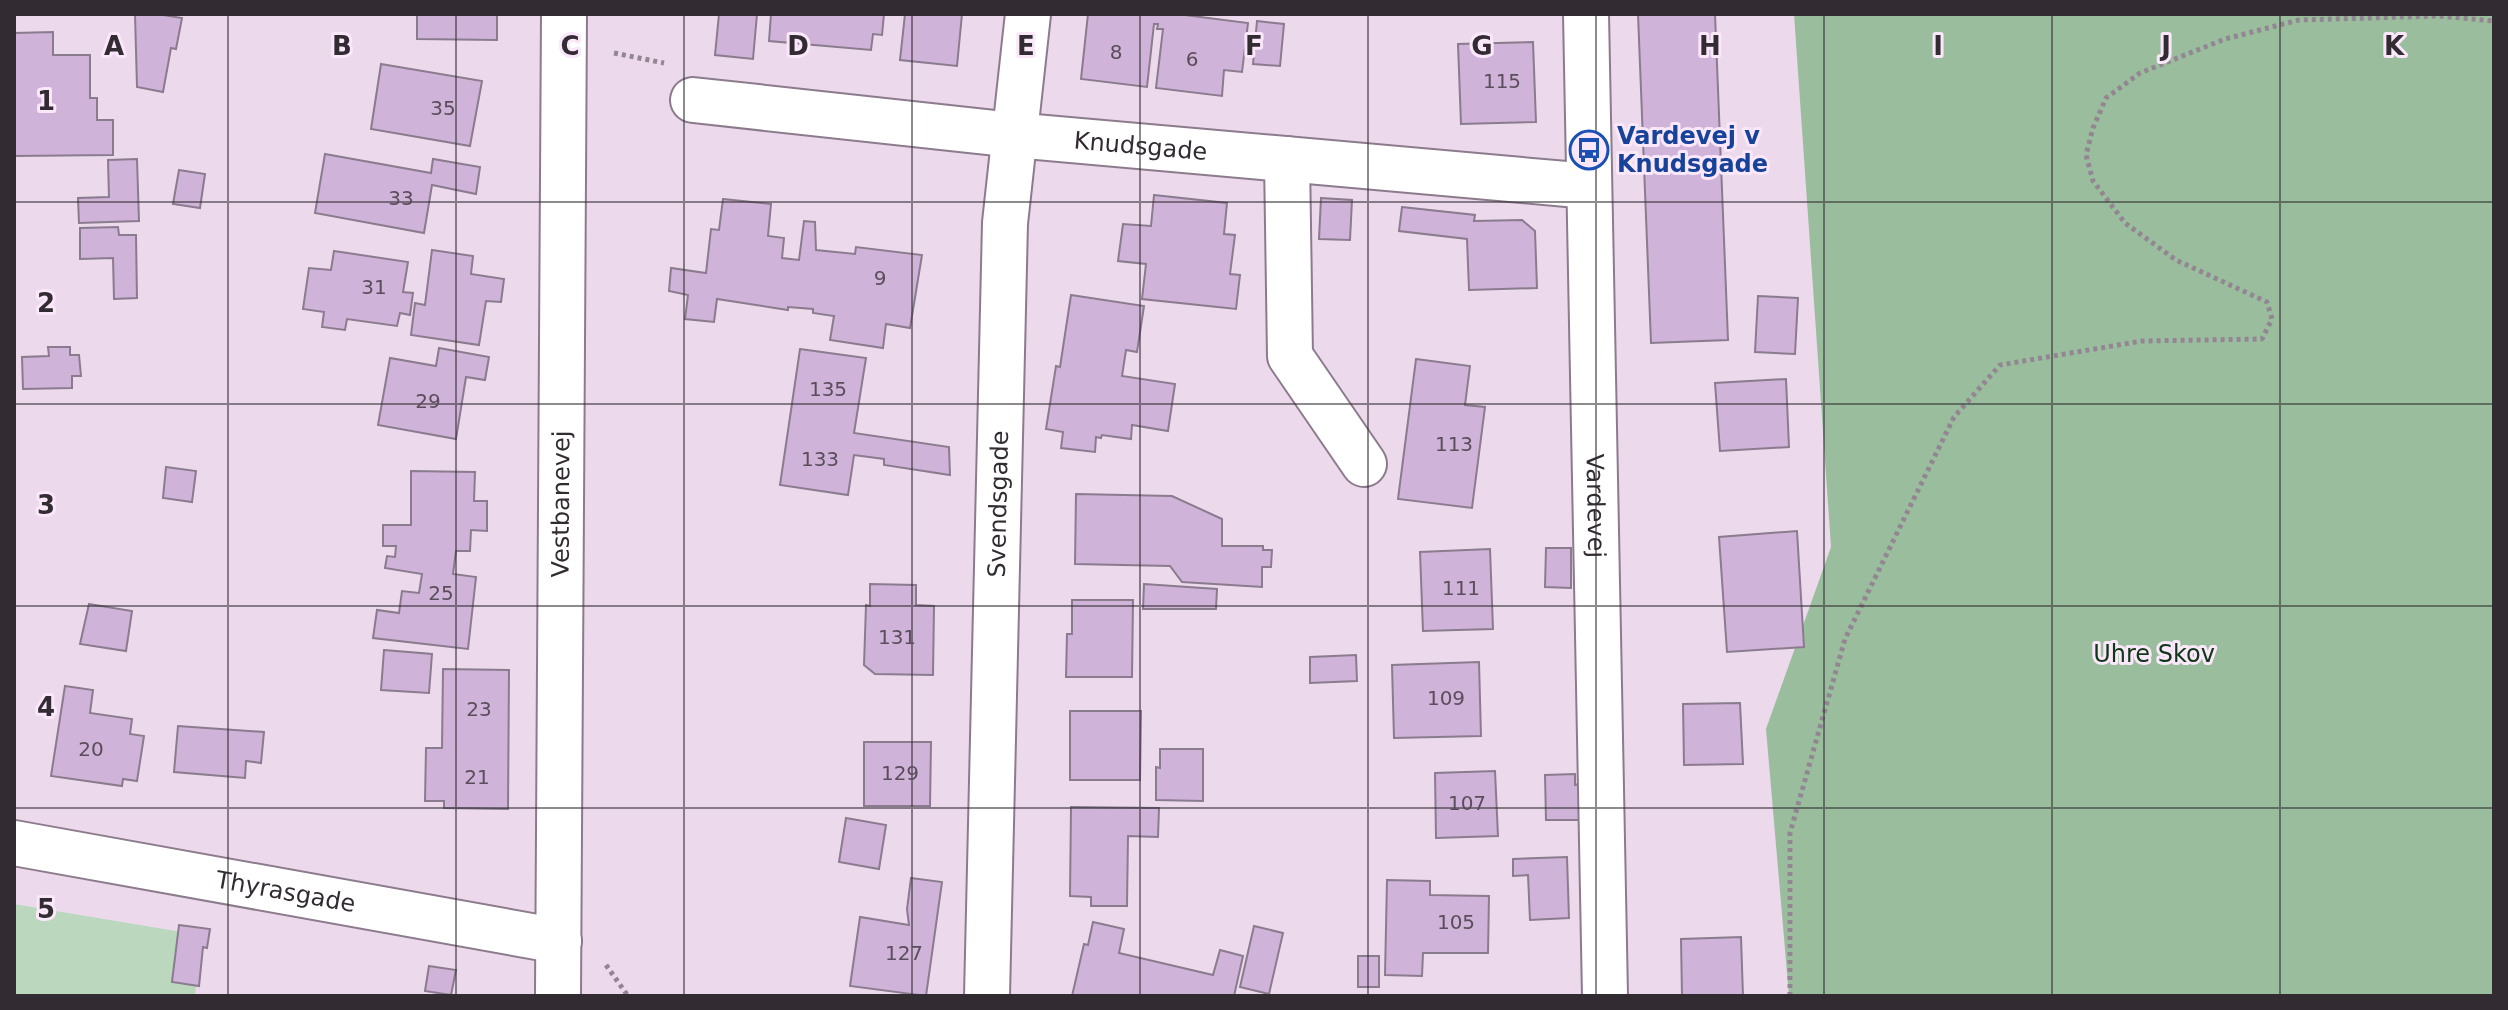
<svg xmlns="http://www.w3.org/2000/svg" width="2508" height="1010" font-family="'DejaVu Sans',sans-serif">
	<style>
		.green { fill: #bbd8be }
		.forest { fill: #9abe9d }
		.building { fill: #d0b3d8; stroke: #8a7b8e; stroke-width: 2 }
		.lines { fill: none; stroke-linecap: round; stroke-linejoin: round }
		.minor-casing { stroke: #8c7b8c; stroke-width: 48 }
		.path { stroke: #938693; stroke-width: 5; stroke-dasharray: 4 4; stroke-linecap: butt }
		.minor { stroke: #fff; stroke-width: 44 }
		.grid { fill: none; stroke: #322b32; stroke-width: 2; stroke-opacity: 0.55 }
		.labels { text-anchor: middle; stroke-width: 6; stroke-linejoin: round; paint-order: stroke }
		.number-label { font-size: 20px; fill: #5a4d5c }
		.transit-label { font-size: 24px; font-weight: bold; fill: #164399; stroke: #fae7fa; text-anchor: start }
		.street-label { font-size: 24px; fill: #322b32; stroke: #fae7fa }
		.park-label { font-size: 24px; fill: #0d3716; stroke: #fae7fa }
		.grid-label { font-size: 26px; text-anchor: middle; font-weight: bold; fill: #322b32; stroke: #fae7fa; stroke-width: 6; stroke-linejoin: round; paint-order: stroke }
	</style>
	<rect width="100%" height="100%" fill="#ecdaec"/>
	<!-- green -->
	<polygon class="green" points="14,904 200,935 195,996 14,996"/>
	<!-- forest -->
	<polygon class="forest" points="1794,14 2494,14 2494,996 1789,996 1766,729 1831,547"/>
	<!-- building -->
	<g class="building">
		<polygon points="135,14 157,14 182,18 176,49 171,48 163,92 137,87"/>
		<polygon points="417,14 497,14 497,40 417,39"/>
		<polygon points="719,14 757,14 753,59 715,55"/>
		<polygon points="771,14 884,14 882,35 873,34 871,50 769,41"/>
		<polygon points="905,14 962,14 957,66 900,60"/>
		<polygon points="1088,14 1177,14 1248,23 1242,72 1224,70 1222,96 1156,88 1163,29 1157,29 1158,24 1154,24 1147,87 1081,79"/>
		<polygon points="1638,14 1715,14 1728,340 1651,343"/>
		<polygon points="1257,21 1284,24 1280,66 1253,64"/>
		<polygon points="53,32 53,55 90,55 90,98 97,98 97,120 113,120 113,155 14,156 14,33"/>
		<polygon points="1533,42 1536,122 1461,124 1458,44"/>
		<polygon points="381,64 482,81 470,146 371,129"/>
		<polygon points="325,154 431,173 433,159 480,167 476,194 432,185 424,233 315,213"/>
		<polygon points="137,159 139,221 79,223 78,198 109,197 108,160"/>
		<polygon points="179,170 205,174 200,208 173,204"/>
		<polygon points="1154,195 1227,203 1224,234 1235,235 1230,274 1240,275 1236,309 1142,299 1146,264 1118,261 1123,224 1151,226"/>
		<polygon points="1321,198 1352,200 1350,240 1319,239"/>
		<polygon points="723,199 771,204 768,236 784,238 782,258 799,260 804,221 815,222 816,250 855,254 856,247 922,255 910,328 886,324 883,348 830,340 834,316 813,313 813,309 788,307 788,310 717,299 714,322 685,319 688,295 669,291 671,268 706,273 711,229 719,230"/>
		<polygon points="1402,207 1475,215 1474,221 1522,220 1535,231 1537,288 1469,290 1467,239 1399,231"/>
		<polygon points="118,227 119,235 136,235 137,298 114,299 113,258 80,259 80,228"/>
		<polygon points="432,250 473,256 471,274 504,279 501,302 486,301 479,345 411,335 415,303 425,305"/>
		<polygon points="334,251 408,262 403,292 413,293 410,315 400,313 397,326 347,319 345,330 322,327 324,312 303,309 309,268 331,270"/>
		<polygon points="1071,295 1144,306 1137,352 1126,350 1122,376 1175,384 1168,431 1132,425 1131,439 1102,435 1101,438 1096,437 1095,452 1061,448 1063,432 1046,429 1056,366 1060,367"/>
		<polygon points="1758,296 1798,298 1795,354 1755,352"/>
		<polygon points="48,347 70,347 70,355 79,355 81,376 72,376 72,388 23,389 22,357 49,356"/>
		<polygon points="439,348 489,357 485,380 466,377 456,439 378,425 390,358 436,366"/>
		<polygon points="800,349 866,358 854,433 949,447 950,475 884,465 884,459 854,455 848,495 780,485"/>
		<polygon points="1416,359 1470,366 1465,405 1485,407 1472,508 1398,499"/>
		<polygon points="1786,379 1789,447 1720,451 1715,383"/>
		<polygon points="166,467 196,471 192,502 163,498"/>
		<polygon points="411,471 475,472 474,501 487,501 487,531 471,530 470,551 456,551 453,574 476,577 468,649 373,638 377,610 399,613 402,591 419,593 422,574 385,568 387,556 395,557 396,546 383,546 383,525 411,525"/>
		<polygon points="1076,494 1172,496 1222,519 1222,546 1263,546 1263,550 1272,550 1271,567 1262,567 1262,587 1182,582 1170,566 1075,564"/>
		<polygon points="1797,531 1804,647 1727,652 1719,537"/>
		<polygon points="1546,548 1571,548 1571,588 1545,587"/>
		<polygon points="1490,549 1493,629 1423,631 1420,552"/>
		<polygon points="870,584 916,585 916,605 934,606 933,675 875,674 864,665 866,605 870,606"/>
		<polygon points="1144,584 1217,589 1216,609 1143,609"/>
		<polygon points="1072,600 1133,600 1132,677 1066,677 1067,634 1072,634"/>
		<polygon points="89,604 132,611 126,651 80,644"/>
		<polygon points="384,650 432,654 429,693 381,690"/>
		<polygon points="1356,655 1357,681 1310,683 1310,657"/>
		<polygon points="1479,662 1481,736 1394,738 1392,665"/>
		<polygon points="443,669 509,670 508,809 444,808 444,801 425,801 426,748 442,748"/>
		<polygon points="65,686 93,690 90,713 132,719 130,734 144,736 137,781 123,779 122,786 51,776"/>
		<polygon points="1740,703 1743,764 1684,765 1683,704"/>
		<polygon points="1070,711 1141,711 1140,780 1070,780"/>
		<polygon points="178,726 264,732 261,763 246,761 245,778 174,772"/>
		<polygon points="864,742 931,742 930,806 864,806"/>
		<polygon points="1160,749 1203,749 1203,801 1156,800 1156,767 1160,768"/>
		<polygon points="1495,771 1498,836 1436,838 1435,773"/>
		<polygon points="1575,774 1575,785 1579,784 1579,820 1546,820 1545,775"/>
		<polygon points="1071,807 1159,808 1158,837 1128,836 1127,906 1091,906 1091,897 1070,896"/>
		<polygon points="846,818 886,825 879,869 839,862"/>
		<polygon points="1567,857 1569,918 1530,920 1528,875 1513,876 1513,859"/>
		<polygon points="911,878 942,882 926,996 850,986 860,917 909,925 907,909"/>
		<polygon points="1387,880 1430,881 1430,895 1489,896 1488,953 1423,953 1422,976 1385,975"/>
		<polygon points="1093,922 1124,929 1119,953 1213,975 1220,950 1243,956 1234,996 1072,996 1084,944 1088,945"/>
		<polygon points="179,925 210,929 207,948 203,947 199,986 172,982"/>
		<polygon points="1254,926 1283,933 1269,994 1240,987"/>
		<polygon points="1741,937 1743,996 1682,996 1681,939"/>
		<rect x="1358" y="956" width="21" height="31"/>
		<polygon points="429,966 456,970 451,995 425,991"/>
	</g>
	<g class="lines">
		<!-- minor casing -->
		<g class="minor-casing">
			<g id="minor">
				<path id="s1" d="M1586 14 1605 996"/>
				<path id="s2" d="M693 100 1014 135 1589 186"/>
				<polyline points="1287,159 1290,356 1364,464"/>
				<path id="s3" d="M14 843 559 941"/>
				<path id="s4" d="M558 996 564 14"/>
				<path id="s5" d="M987 996 1005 223 1028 14"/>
			</g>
		</g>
		<!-- path -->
		<g class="path">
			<polyline points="614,53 664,63"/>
			<polyline points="606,965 628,996"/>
			<polyline points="1790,996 1790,833 1845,639 1954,417 2000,365 2142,341 2262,339 2272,319 2267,302 2176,260 2125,223 2093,181 2086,155 2093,128 2106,98 2140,73 2225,39 2299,20 2439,16 2494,21"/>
		</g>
		<!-- minor -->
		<use href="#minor" class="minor"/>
	</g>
	<!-- grid -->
	<path class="grid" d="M228 14V996M456 14V996M684 14V996M912 14V996M1140 14V996M1368 14V996M1596 14V996M1824 14V996M2052 14V996M2280 14V996M14 202H2494M14 404H2494M14 606H2494M14 808H2494"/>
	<!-- icons -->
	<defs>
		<g id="bus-ring" transform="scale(2)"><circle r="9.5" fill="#fae7fa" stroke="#1a4fb4" stroke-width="1.5"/><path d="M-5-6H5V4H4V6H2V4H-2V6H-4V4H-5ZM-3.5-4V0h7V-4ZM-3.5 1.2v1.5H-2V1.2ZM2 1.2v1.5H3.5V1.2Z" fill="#1a4fb4"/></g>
	</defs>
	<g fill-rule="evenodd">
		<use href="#bus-ring" x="1589" y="150"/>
	</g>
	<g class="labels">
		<!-- number labels -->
		<g class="number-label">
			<text x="1116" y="59">8</text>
			<text x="1192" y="66">6</text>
			<text x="1502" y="88">115</text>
			<text x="443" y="115">35</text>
			<text x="401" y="205">33</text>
			<text x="880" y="285">9</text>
			<text x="374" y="294">31</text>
			<text x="828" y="396">135</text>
			<text x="428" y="408">29</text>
			<text x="1454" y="451">113</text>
			<text x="820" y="466">133</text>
			<text x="1461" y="595">111</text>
			<text x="441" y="600">25</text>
			<text x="897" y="644">131</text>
			<text x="1446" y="705">109</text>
			<text x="479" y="716">23</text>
			<text x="91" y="756">20</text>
			<text x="900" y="780">129</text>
			<text x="477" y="784">21</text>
			<text x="1467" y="810">107</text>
			<text x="1456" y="929">105</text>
			<text x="904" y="960">127</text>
		</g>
		<!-- transit labels -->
		<g class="transit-label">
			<text x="1617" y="144">Vardevej v<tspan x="1617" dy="28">Knudsgade</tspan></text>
		</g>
		<!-- street labels -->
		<g class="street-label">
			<text dy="8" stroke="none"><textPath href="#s2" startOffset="450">Knudsgade</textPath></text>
			<text dy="8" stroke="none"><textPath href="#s5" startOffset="492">Svendsgade</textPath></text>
			<text dy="8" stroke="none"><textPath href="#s4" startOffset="492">Vestbanevej</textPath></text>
			<text dy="8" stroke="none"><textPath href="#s1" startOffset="492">Vardevej</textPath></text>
			<text dy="8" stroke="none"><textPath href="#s3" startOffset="276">Thyrasgade</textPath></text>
		</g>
		<!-- park labels -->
		<g class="park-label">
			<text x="2154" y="662">Uhre Skov</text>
		</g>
	</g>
	<g class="grid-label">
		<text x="114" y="55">A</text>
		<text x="342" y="55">B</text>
		<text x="570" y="55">C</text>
		<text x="798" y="55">D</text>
		<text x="1026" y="55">E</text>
		<text x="1254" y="55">F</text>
		<text x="1482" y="55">G</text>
		<text x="1710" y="55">H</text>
		<text x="1938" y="55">I</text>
		<text x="2166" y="55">J</text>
		<text x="2394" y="55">K</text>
		<text x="46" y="110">1</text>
		<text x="46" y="312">2</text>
		<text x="46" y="514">3</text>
		<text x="46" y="716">4</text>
		<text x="46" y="918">5</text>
	</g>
	<!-- border -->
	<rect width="2508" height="1010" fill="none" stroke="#322b32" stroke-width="32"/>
</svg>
